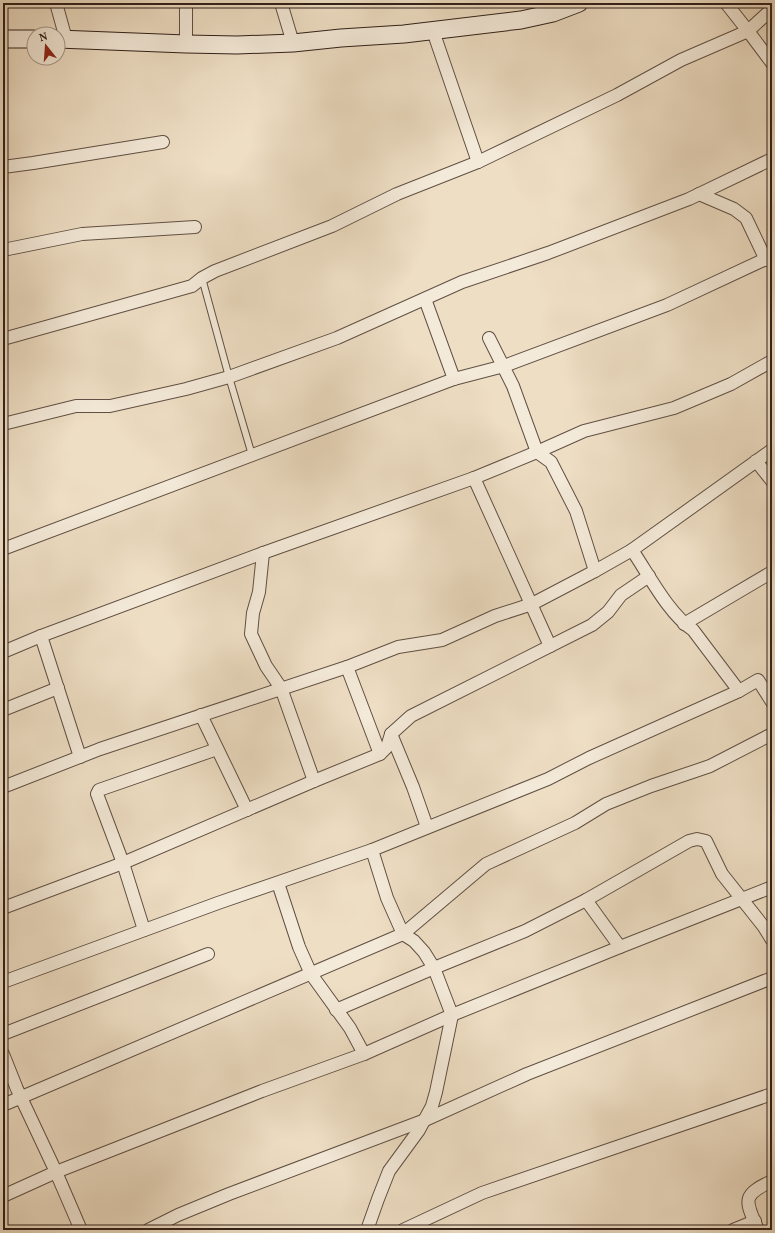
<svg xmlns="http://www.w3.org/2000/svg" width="775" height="1233" font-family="Vollkorn,serif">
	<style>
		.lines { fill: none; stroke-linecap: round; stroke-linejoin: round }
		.lane-casing { stroke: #605044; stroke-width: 8 }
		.street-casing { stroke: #605044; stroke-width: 14 }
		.secondary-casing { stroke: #30201a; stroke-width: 19 }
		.lane { stroke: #f4ead9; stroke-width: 6 }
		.street { stroke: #f4ead9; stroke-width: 12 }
		.secondary { stroke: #f4ead9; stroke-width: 17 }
	</style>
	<rect width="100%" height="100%" fill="#eedec4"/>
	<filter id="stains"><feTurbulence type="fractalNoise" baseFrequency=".005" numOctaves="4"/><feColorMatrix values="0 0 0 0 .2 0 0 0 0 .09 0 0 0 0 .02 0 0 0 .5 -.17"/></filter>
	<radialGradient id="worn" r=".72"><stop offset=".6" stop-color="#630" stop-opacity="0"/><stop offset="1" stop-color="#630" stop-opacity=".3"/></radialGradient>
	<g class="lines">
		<!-- lane casing -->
		<g class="lane-casing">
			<polyline id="lane" points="202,278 229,377 252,455"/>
		</g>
		<!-- street casing -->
		<g class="street-casing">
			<g id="street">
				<polyline points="56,3 66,39"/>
				<polyline points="186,3 186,44"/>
				<polyline points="281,3 293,43"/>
				<polyline points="726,3 748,31 772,63"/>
				<polyline points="433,31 478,162"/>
				<polyline points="3,167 33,163 163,142"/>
				<polyline points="699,194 734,209 746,218 766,260"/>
				<polyline points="3,250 82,234 195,227"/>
				<polyline points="425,299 454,379"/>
				<polyline points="489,338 513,386 537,452 551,462 576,511 595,571"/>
				<polyline points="3,339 192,286 202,278 215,271 332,226 397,194 478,162 617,95 681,60 748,31 772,9"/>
				<polyline points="3,424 76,406 110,406 186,389 229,377 337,338 462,282 548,253 689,199 772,159"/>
				<polyline points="756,461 772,481"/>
				<polyline points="474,478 550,646"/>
				<polyline points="3,549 454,379 504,366 667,305 772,256"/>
				<polyline points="263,553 259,592 253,613 251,634 266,666 281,688 314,781"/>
				<polyline points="684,624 772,572"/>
				<polyline points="41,636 80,757"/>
				<polyline points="3,652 41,636 263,553 474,478 537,452 584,431 674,408 731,384 772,361"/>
				<polyline points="347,667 380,754"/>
				<path d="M739 691 693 630C668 613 649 575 632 550L772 450"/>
				<polyline points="3,710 58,688"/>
				<polyline points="201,715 247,810"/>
				<polyline points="391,734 413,787 427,827"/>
				<polyline points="3,787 100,749 347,667 398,647 442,640 495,616 532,604 595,571 632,550"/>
				<polyline points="278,883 299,947 311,974 350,1028 364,1054"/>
				<polyline points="586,900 620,947"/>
				<polyline points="3,908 123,863 314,781 380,754 387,747 391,734 411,716 592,625 608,612 621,595 649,576"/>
				<polyline points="144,930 123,863 97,794 99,790 217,749"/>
				<polyline points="3,982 218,903 372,850 548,779 589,758 739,691 758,680 772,702"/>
				<polyline points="336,1010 434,968 525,931 586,900 689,841 697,839 706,841 722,874 764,927 772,940"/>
				<polyline points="3,1034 208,954"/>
				<polyline points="3,1054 17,1089 56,1172 81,1230"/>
				<polyline points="3,1105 403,934 486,864 575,823 606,804 651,786 710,766 772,734"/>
				<polyline points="3,1196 56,1172 262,1091 364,1054 452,1015 620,947 772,887"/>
				<polyline points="148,1230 178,1215 229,1194 425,1120 527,1074 772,978"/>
				<polyline points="367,1230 378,1199 389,1171 419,1130 432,1106 436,1092 452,1015 434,968 424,952 414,941 403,934 387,898 372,850"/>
				<polyline points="403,1230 482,1193 772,1094"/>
				<polyline points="733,1230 755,1221"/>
				<path d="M758 1230C746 1201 740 1196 772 1181"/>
			</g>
		</g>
		<!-- secondary casing -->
		<g class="secondary-casing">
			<g id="secondary">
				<polyline points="3,39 34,39"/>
				<polyline points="58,39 186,44 237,45 293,43 341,38 404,34 521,20 553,13 579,3"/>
			</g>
		</g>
		<!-- lane -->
		<use href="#lane" class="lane"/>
		<!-- street -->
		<use href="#street" class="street"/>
		<!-- secondary -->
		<use href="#secondary" class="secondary"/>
	</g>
	<!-- margin -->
	<rect width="775" height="1233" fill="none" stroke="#eedec4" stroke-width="16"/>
	<rect x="4" y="4" width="767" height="1225" fill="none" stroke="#30201a" stroke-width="2"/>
	<rect x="8" y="8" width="759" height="1217" fill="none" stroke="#30201a"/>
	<!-- north arrow -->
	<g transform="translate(46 46) rotate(343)"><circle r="19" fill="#f4ead9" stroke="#a6998d"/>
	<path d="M0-3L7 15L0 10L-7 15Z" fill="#8f2418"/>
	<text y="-6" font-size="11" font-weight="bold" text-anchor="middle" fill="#30201a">N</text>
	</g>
	<rect width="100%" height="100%" filter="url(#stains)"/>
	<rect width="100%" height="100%" fill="url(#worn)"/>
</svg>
